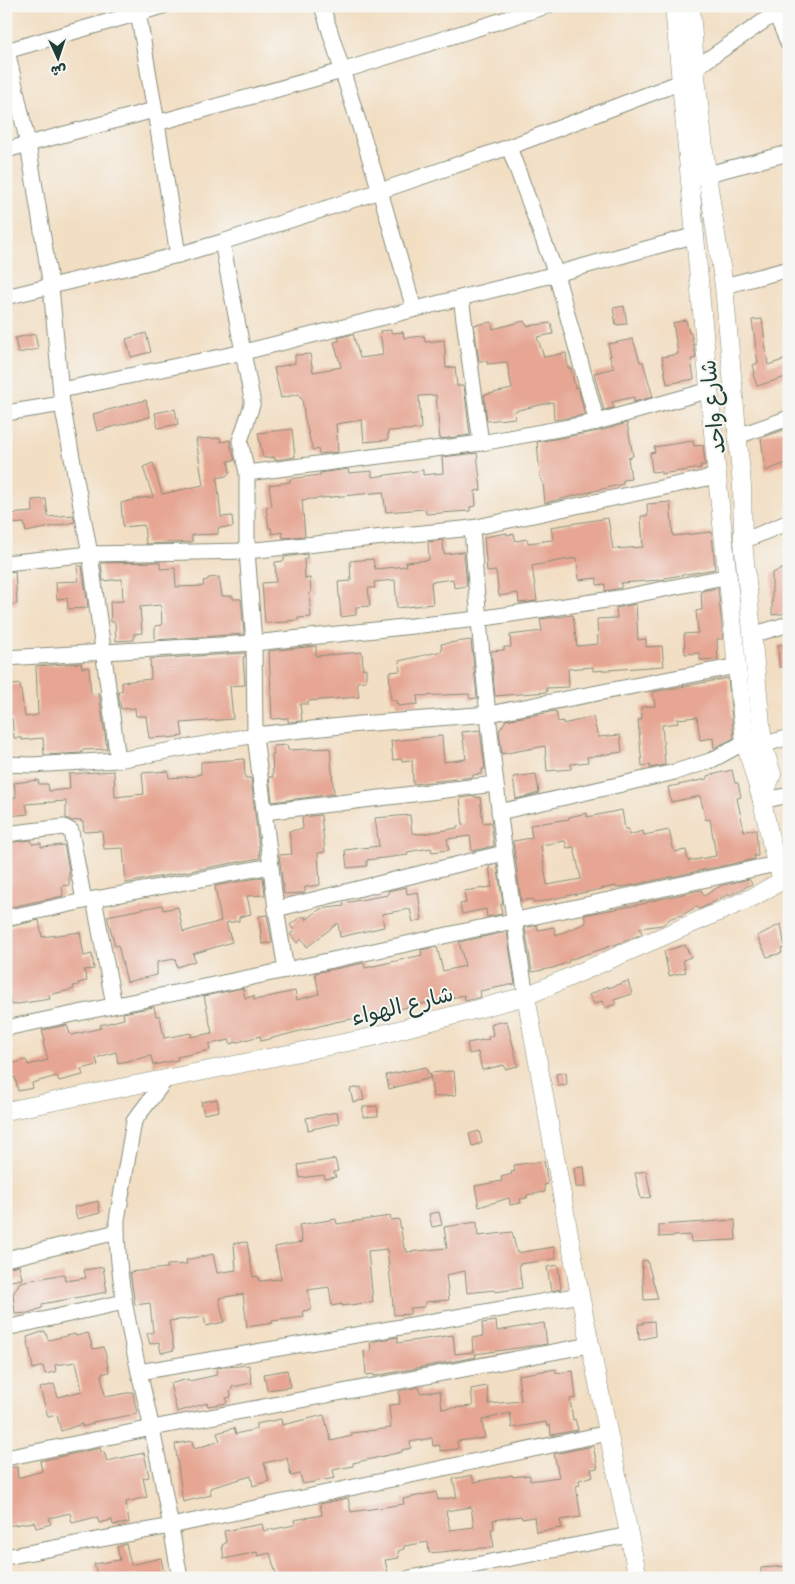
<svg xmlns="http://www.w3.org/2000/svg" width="795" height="1584" font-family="'Indie Flower','Playpen Sans Arabic',sans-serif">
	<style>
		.building { fill: #e6a693; fill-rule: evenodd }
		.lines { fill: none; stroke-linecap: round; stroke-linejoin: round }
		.minor-casing { stroke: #888e7c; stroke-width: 17 }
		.tertiary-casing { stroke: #888e7c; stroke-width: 19 }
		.minor { stroke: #fff; stroke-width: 15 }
		.tertiary { stroke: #fff; stroke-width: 18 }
		.labels { text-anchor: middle; stroke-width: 4; stroke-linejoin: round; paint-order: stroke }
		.street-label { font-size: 22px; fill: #1f3d34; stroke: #f6f6f2 }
	</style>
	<rect width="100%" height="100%" fill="#f6f6f2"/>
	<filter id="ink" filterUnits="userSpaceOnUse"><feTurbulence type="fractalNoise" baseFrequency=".02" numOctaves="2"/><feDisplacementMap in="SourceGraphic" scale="10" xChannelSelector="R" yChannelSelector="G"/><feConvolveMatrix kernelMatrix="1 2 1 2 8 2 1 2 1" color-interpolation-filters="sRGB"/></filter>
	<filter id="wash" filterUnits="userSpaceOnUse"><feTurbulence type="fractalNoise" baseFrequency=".0096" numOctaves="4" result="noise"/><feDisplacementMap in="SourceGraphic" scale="20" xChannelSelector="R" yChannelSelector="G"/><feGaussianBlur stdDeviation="1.12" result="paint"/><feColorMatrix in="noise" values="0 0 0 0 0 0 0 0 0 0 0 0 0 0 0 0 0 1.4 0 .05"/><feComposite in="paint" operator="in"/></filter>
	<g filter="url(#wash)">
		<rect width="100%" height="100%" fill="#f2dec3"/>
		<g id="blocks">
			<!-- building -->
			<g class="building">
				<polygon points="624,306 627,324 616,325 613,308"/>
				<polygon points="762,319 768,365 789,358 789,376 757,386 753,374 755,373 753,365 758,363 752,320"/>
				<polygon points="686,320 689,333 691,333 695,352 696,358 691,359 694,379 667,384 662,357 678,354 673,323"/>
				<polygon points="524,321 527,326 551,323 553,334 537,337 544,357 566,353 568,368 571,368 575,388 578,387 585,415 554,420 553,402 514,411 515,418 487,421 484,395 512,389 507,362 487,364 487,361 479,361 474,325 492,322 493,329"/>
				<polygon points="391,330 391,333 403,332 404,338 424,336 425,342 444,340 446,368 455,367 457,386 464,386 470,435 440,439 436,395 419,396 421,429 388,431 388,440 364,442 362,420 336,424 338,452 319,454 318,449 313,451 305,420 302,398 300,398 299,394 281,398 274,368 295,363 295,355 310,354 313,372 341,367 334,342 339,341 338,338 353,334 360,358 383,355 380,331"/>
				<polygon points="146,333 151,352 131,357 126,339"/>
				<polygon points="35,334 38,349 18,353 15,338"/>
				<polygon points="633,339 640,362 643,362 653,397 634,402 634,397 612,402 614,408 604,410 594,373 614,368 609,356 611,356 608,344"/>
				<polygon points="146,400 150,417 97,431 93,414"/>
				<polygon points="175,409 178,424 158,428 155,413"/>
				<polygon points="627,423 633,456 628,458 631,479 623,480 623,484 545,503 543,483 540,476 537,442 599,431"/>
				<polygon points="789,428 789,462 765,471 761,438"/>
				<polygon points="292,429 295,457 275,460 274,457 263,458 258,433"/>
				<polygon points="220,438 221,442 230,440 231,448 235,460 228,461 230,472 226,476 217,478 221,517 232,516 233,527 218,528 218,534 192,535 192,542 146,544 144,525 123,527 121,503 141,498 153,497 143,467 153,463 162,494 203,485 196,439"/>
				<polygon points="693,441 694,446 703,445 705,465 700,465 701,468 661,474 661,471 652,472 650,453 655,452 654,447"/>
				<polygon points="477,453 481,490 475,491 476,506 470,507 470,511 426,514 425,509 386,512 383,492 302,500 305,536 283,538 282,532 272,534 271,528 269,528 266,507 272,506 269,485 290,482 290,479 320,475 320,473 348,469 349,473 372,471 372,477 423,470 423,475 443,473 442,457"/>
				<polygon points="46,499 48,517 73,515 75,522 26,532 24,523 8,524 7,514 33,512 32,500"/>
				<polygon points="670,502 673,536 712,532 715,569 665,578 665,579 661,580 621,583 621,588 605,591 605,584 597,585 597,578 579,580 577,558 564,560 532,566 537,601 519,603 518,593 499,596 496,571 487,572 484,537 507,533 507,535 514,534 516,541 527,539 528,543 553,540 551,527 608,518 613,549 643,547 641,516 648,516 647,504"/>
				<polygon points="443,540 444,554 464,552 467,586 454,588 453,579 431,582 433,604 397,608 395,580 374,582 375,588 368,588 370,606 356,607 356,615 341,617 338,582 351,581 350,561 373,559 375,569 407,566 406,562 429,560 428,542"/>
				<polygon points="307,554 307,559 304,559 305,579 310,578 311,593 309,593 311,617 298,618 298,620 288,621 289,622 265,623 262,583 276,582 275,562 284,561 284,557"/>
				<polygon points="160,562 160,569 175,568 176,587 204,586 203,581 208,580 208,578 219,577 222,596 233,596 233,599 241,599 244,634 155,640 155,626 162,625 161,605 140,607 142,633 134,634 134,640 116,641 115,622 111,622 110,602 123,601 122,579 103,581 101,563"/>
				<polygon points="77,566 82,566 88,608 68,609 67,598 57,599 56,582 79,581"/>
				<polygon points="787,567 789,586 789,613 772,615 772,573"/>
				<polygon points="15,571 17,604 6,605 6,572"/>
				<polygon points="718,588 723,639 717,639 718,659 700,660 700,653 685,654 684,634 698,633 696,611 702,610 701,591"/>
				<polygon points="636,604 638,640 646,639 646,647 662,646 664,666 593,671 593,667 568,669 569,687 546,688 547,692 495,696 491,651 504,650 504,647 511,647 510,635 542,631 540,619 573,615 577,646 598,644 597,619 617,618 616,608"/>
				<polygon points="471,640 477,698 470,699 469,694 417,696 418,704 398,706 396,701 391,700 389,672 400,671 399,661 442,651 441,644"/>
				<polygon points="789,644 789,667 779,667 778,645"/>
				<polygon points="316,646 316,656 362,652 363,669 366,668 366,681 357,682 359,697 308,701 308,704 300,704 302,721 288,722 288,718 272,719 269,651"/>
				<polygon points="245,653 245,657 243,657 245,685 230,686 233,719 181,723 183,736 168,738 168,737 149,738 146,716 136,716 135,708 121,709 118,691 122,691 122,682 151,679 150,659"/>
				<polygon points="81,663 82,668 89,667 91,694 99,693 107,749 82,750 82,753 44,755 43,738 22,740 22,738 14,738 12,719 6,720 6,686 20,684 25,717 38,715 36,666"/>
				<polygon points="728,678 734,738 714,748 713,738 700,740 697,717 677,719 678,723 662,725 665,765 650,768 650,765 642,766 638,720 642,719 641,707 655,706 653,692"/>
				<polygon points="556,711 558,722 563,721 563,724 593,717 598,737 620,735 622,752 587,757 588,762 571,764 571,769 547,771 545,746 502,754 499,731 506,720"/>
				<polygon points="480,730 485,769 482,769 482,774 473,775 473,777 413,784 412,760 402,761 402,759 393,760 391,741 442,736 444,762 466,759 462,732"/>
				<polygon points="287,745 288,750 330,748 334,794 272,802 269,777 273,777 272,754 274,754 273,746"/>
				<polygon points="244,759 245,778 251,778 260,858 126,883 123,848 104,849 102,831 84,832 83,822 81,822 81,820 72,821 66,818 66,801 26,804 28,814 8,816 6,799 16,797 14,783 38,780 39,784 48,784 49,791 70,789 69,774 114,771 115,797 144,794 142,773 168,771 169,778 196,776 196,775 201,774 201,762"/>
				<path d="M732 770 735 783H738L741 797 737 798 744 831 756 829 758 856H754L755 859 633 885 616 888V886L533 903V899L521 901 513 841 532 838 530 825 569 819V817L587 813V817L622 810 625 829H629V835L643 831 644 835 669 830 674 852 686 850 688 861 716 856 710 819 706 820 700 796 671 802 668 787 707 779V776ZM565 841 567 848 574 847 581 879 547 885 541 845Z"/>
				<polygon points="536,774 539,793 516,799 513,777"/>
				<polygon points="476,796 477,798 480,797 483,823 491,822 494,846 472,851 470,836 447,839 449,850 432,852 431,848 407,852 408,855 367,860 367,866 347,868 345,850 379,846 375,818 410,815 412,833 422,834 457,828 457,826 463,825 460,798"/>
				<polygon points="321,815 325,852 318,853 320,885 305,887 305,892 303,893 284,894 279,855 292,854 289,831 303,829 302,817"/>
				<polygon points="31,840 32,844 41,843 41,847 64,845 69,870 69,885 62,886 63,896 6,908 6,843"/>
				<polygon points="497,864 503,904 501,904 502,914 487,917 486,909 462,914 460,904 466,903 464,891 492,887 489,866"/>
				<polygon points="263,877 265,895 247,896 251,914 239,917 239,921 226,923 232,942 193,954 195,961 177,967 175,959 157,962 157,975 127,982 118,945 115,946 107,916 162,905 163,910 178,907 183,932 221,921 215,886"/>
				<polygon points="749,879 752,884 730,895 729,894 700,909 696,907 682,915 671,918 662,925 640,928 642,934 620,943 569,960 569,962 553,968 532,972 525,928 537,925 538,930 554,927 556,935 586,923 584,915 647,903 647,902 701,890 704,896 720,886"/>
				<polygon points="406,887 407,894 418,892 422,920 413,922 410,909 382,914 384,927 340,937 338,923 307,947 302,939 297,943 290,934 295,931 290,925 300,917 306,917 306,920 320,909 344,906 343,903 388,895 388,891"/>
				<polygon points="267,915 272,943 262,944 259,916"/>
				<polygon points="39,920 42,937 80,932 84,956 92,954 94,969 84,970 87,981 78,983 79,985 73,986 74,989 49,995 50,999 11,1005 6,979 6,947 10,946 7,929 8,927"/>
				<polygon points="781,924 785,948 781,949 782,953 767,957 757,936"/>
				<polygon points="507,932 515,984 480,991 481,997 465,1001 464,995 435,1002 435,1001 368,1016 335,1022 261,1041 260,1036 230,1044 230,1040 209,1044 210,1050 177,1057 178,1060 153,1065 151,1056 118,1063 116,1052 96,1058 98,1065 81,1069 83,1075 59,1081 57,1076 32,1083 33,1088 18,1091 15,1077 6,1080 6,1065 26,1060 28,1065 48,1060 43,1042 45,1041 42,1030 67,1025 70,1034 72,1035 101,1028 100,1025 124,1019 123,1013 154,1007 156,1016 160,1016 164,1038 191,1033 191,1037 212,1033 204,996 243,988 245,998 254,996 254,1000 295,991 297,1000 319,994 315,973 364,963 365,968 422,955 421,950 437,947 443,971 465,966 459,942"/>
				<polygon points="685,945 691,957 683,960 686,972 669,976 664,951"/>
				<polygon points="628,981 632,994 614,1000 616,1004 605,1008 602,1001 594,1004 589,995 608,986 608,988"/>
				<polygon points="507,1021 518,1066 505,1069 504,1065 482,1070 478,1052 469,1054 467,1043 489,1039 488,1037 493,1035 491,1024"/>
				<polygon points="426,1067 430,1078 389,1089 386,1075"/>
				<polygon points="454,1071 456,1095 433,1097 430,1073"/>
				<polygon points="566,1072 567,1085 558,1086 556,1074"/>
				<polygon points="361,1087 364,1100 353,1102 350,1089"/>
				<polygon points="217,1099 219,1111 204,1114 201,1102"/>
				<polygon points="377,1106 378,1116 363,1117 363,1107"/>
				<polygon points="337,1112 339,1123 308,1130 306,1118"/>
				<polygon points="479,1131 482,1143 472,1146 469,1134"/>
				<polygon points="335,1159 338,1171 334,1172 336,1177 325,1179 324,1175 300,1178 298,1165"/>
				<polygon points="544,1161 548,1184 544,1185 545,1192 527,1195 527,1198 520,1199 521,1203 510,1205 509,1198 479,1207 475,1186 502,1181 501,1177 512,1174 511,1172 515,1171 514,1165"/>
				<polygon points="584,1167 586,1187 576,1187 574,1168"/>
				<polygon points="646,1171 651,1197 641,1199 635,1173"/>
				<polygon points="98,1201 100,1213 77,1219 74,1207"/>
				<polygon points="439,1212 442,1225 432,1227 429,1214"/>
				<polygon points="390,1216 391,1220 399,1219 404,1248 406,1248 407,1252 447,1248 444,1227 477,1222 478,1236 512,1232 517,1253 554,1247 556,1259 519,1264 522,1288 495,1292 494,1290 467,1293 465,1271 446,1275 449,1300 425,1302 425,1307 410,1308 410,1314 394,1315 387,1249 368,1251 373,1302 342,1306 342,1304 332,1306 329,1287 308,1290 311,1310 303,1311 304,1317 272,1321 273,1323 247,1327 243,1294 219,1298 224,1322 206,1326 204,1317 169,1321 174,1350 161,1353 159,1342 150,1344 147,1334 153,1332 150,1303 135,1305 130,1272 167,1268 167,1265 187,1264 186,1260 213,1254 217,1273 236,1270 234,1243 247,1242 253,1277 258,1276 259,1281 281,1279 275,1247 302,1242 299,1225 336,1219 337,1224"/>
				<polygon points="735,1220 736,1240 691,1242 690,1235 659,1237 659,1225"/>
				<polygon points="647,1260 658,1299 644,1300 642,1261"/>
				<polygon points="19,1265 22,1279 6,1282 6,1268"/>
				<polygon points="558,1265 561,1289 551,1291 547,1267"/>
				<polygon points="103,1267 107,1292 42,1304 42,1308 28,1313 15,1314 13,1294 20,1282 64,1274 65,1281 86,1278 84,1270"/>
				<polygon points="496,1321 497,1331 544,1323 547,1344 475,1354 476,1357 374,1376 373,1374 366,1375 364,1351 371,1350 370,1342 398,1337 398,1343 453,1335 455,1354 473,1352 472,1338 483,1336 482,1323"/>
				<polygon points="654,1321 655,1336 639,1340 638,1324 643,1324 643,1322"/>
				<polygon points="45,1331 48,1340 75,1334 76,1336 88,1333 93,1349 103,1347 106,1355 109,1372 101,1374 105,1397 133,1392 137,1414 93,1422 93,1424 82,1427 82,1424 61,1431 57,1415 48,1417 40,1388 54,1384 58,1397 82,1391 76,1362 55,1365 56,1372 45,1374 43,1366 33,1369 27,1337"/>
				<polygon points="249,1365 252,1383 232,1387 232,1390 230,1391 231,1397 226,1398 227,1403 208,1406 207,1403 177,1412 170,1384 188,1379 189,1381 217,1375 216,1368"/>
				<polygon points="556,1369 556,1373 573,1371 576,1398 570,1399 573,1420 575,1419 578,1430 551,1435 550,1425 547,1426 546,1422 512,1428 510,1413 482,1420 485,1438 457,1441 458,1449 440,1451 440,1445 433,1446 432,1438 410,1442 411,1448 402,1450 402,1452 353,1463 353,1466 333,1470 335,1478 303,1484 300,1474 291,1476 287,1458 264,1463 269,1481 253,1486 251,1476 210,1488 211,1495 183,1502 175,1444 192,1441 194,1449 220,1441 217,1433 234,1428 236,1434 256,1429 256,1424 281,1419 282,1425 324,1415 331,1441 352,1436 352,1433 391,1428 389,1405 400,1404 399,1391 419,1387 420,1393 440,1391 442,1409 473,1406 471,1389 487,1386 489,1404 521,1401 518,1375"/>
				<polygon points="287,1370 291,1387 267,1390 264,1374"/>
				<path d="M593 1446 598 1468 591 1469 593 1476 579 1480 580 1485 576 1486 581 1517 560 1520 562 1528 536 1532 534 1517 522 1519 521 1516 493 1520 494 1529H491L494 1547 429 1553 428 1542 404 1546V1549L398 1551 399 1558 385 1560 388 1573 380 1575 381 1578H309L308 1573 277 1578 270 1553 258 1556 257 1552 224 1559 222 1545 226 1543 224 1531 262 1524 264 1531 295 1525 294 1520 322 1515 320 1504 348 1498 351 1512 404 1504 403 1499 436 1492 438 1500 457 1497 453 1479 472 1475 474 1482 512 1475 513 1477 530 1475V1481L559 1477 554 1454ZM471 1507 474 1527 450 1530 446 1511Z"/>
				<polygon points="100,1448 101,1452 104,1452 107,1461 144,1453 149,1477 143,1478 147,1497 126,1502 129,1523 113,1525 112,1520 99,1523 97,1517 72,1523 70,1513 49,1518 51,1524 36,1528 34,1522 6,1526 6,1467 17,1467 18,1478 42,1471 40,1461"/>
				<polygon points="126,1544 131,1565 161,1558 165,1578 138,1578 137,1574 120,1578 98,1578 94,1564 120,1560 117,1547"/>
				<polygon points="789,1566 789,1578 761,1578 761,1568"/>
			</g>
		</g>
	</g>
	<g filter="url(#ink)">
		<use href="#blocks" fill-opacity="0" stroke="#888e7c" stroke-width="1"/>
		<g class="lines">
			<!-- minor casing -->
			<g class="minor-casing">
				<g id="minor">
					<polyline points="137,6 157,123 178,255"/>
					<polyline points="322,6 380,191 414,309"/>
					<polyline points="776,14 789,45"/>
					<polyline points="6,46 28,144 51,287 62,404 90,554 118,760"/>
					<polyline points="6,51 163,6"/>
					<polyline points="695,68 786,6"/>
					<polyline points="157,123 342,71 547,6"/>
					<polyline points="509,147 556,274 597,422"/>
					<polyline points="6,150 154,110"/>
					<polyline points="696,177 789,153"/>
					<polyline points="222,242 252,399 252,405 240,441 247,473 247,551 254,643 255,735 276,909 286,970"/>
					<polyline points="724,286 789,269"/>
					<polyline points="6,297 178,255 222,242 380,191 509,147 681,82"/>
					<polyline points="461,298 481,443"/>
					<polyline points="61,390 244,352 556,274 696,235"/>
					<polyline points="6,413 62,404"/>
					<polyline points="738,436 789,418"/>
					<polyline points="247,473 481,443 597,422 710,390"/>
					<path d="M472 528C482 685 501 841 526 996"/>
					<polyline points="743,541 789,522"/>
					<polyline points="6,563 90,554 247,551 472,528 717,476"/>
					<polyline points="752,635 789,624"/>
					<polyline points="6,658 254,643 478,619 619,598 729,576"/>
					<polyline points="6,764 31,765 118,760 255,735 360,724 489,714 737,666"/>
					<polyline points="762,801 789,795"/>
					<polyline points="265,812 495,784"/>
					<polyline points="499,812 675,772 710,761 745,742 763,745 789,737"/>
					<polyline points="6,834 64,827 71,831 84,901"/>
					<polyline points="94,899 114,1005"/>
					<polyline points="276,909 504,853"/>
					<polyline points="6,918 84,901 271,866"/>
					<polyline points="6,1028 286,970 776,864"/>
					<path d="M166 1079 134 1121 117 1220C116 1287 137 1360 151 1425 162 1475 171 1527 180 1578"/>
					<polyline points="6,1259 117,1232"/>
					<polyline points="6,1328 124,1302"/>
					<polyline points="139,1372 356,1335 580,1295"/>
					<polyline points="6,1458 152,1428 590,1345"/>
					<polyline points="6,1557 171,1526 608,1433"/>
					<polyline points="410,1578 629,1535"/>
				</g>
			</g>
			<!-- tertiary casing -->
			<g class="tertiary-casing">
				<g id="tertiary">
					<polyline points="674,6 717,476 745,742 762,801 776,864 783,880"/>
					<polyline points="691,6 695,68 707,175 724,286 742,486 743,541 763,745 772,774 762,801"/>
					<polyline points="526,996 580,1295 638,1578"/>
					<polyline points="6,1111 368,1038 526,996 753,897 783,880 789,879"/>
				</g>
			</g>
			<!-- minor -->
			<use href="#minor" class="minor"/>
			<!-- tertiary -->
			<use href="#tertiary" class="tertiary"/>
		</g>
	</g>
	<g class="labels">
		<!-- street labels -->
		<g class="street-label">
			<text transform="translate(712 407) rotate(-96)" y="8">شارع واحد</text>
			<text transform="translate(402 1005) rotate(-14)" y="8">شارع الهواء</text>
		</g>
	</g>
	<!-- margin -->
	<rect width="795" height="1584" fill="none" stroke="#f6f6f2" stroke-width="25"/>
	<!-- north arrow -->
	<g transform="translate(58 58) rotate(177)" stroke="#f6f6f2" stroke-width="4" paint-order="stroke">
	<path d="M0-4L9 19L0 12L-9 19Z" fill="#1f3d34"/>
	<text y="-8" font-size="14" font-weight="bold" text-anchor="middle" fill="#1f3d34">ش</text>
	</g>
</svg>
